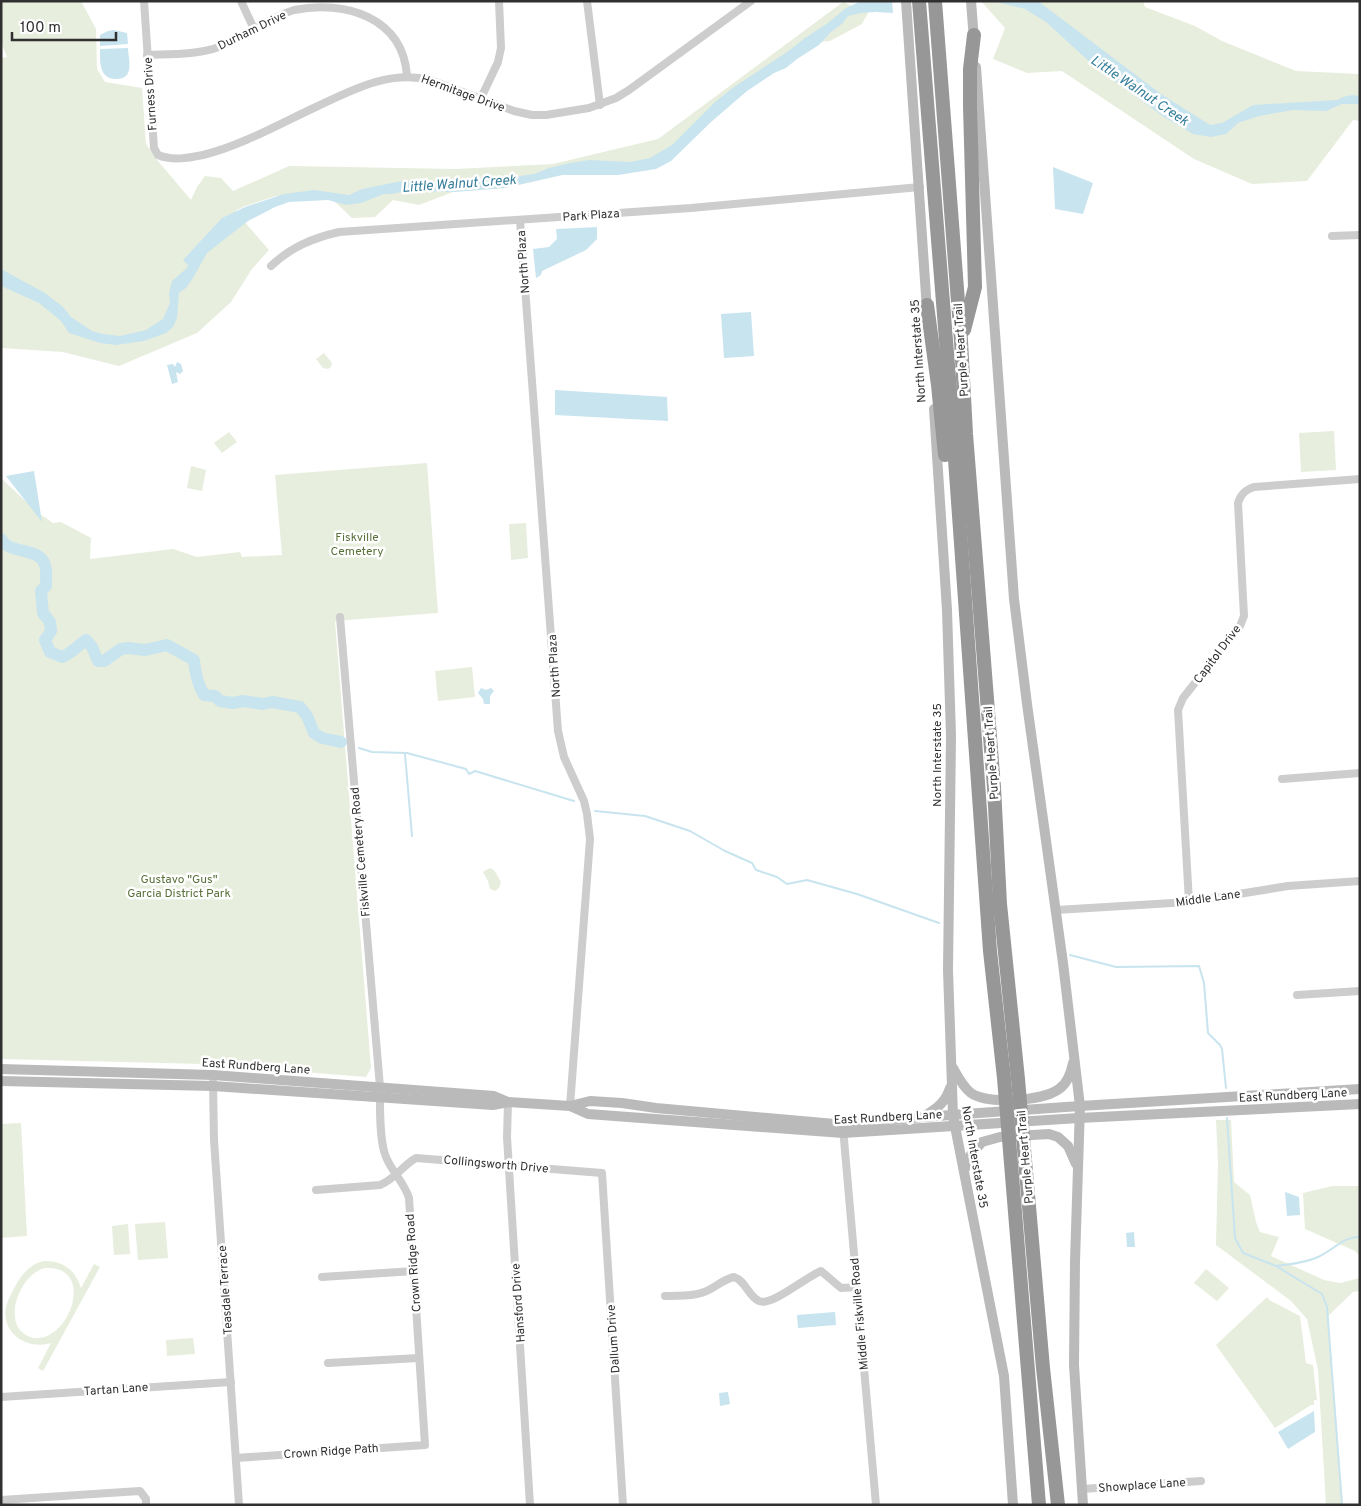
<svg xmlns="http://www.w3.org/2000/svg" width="1361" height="1506" font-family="Overpass,sans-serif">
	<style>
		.green { fill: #e8eedd; fill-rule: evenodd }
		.water { fill: #c8e4ef }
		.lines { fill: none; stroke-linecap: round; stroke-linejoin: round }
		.stream { stroke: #c8e4ef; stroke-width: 2 }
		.river { stroke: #c8e4ef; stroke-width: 12 }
		.street { stroke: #cdcdcd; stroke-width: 8 }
		.secondary { stroke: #bababa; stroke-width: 10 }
		.highway { stroke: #979797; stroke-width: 14 }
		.labels { text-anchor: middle; stroke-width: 5; stroke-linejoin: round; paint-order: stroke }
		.street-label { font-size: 12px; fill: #303030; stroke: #fff }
		.park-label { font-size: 12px; fill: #597039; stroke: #fff }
		.water-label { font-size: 14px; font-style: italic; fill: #367e9a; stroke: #fff }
	</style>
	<rect width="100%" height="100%" fill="#fff"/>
	<!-- green -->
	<g class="green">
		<polygon points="1,1 81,1 96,29 97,69 105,82 142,88 146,144 158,161 191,200 197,187 205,176 221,178 233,191 289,166 455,169 553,164 658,139 843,2 868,13 862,24 830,41 820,42 762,78 713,116 660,166 562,175 505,188 453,192 419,205 393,200 375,217 352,218 334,201 312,193 276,196 245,206 235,211 269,250 252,269 231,302 197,333 119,366 63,352 1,348 1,58 7,57 1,42"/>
		<polygon points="981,1 1143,1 1145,7 1195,26 1222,41 1296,71 1360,74 1360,121 1353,120 1307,181 1252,184 1194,159 1062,71 1027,73 993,59 1005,28"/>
		<polygon points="324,353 332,363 331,367 328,369 323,368 316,359"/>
		<polygon points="1334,431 1336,470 1301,472 1299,433"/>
		<polygon points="229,432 237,442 222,453 214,443"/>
		<polygon points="427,463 438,613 335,621 371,1068 366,1077 203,1064 1,1059 1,478 36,511 53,523 61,522 91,538 90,559 173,549 197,557 240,552 242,557 282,555 275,475"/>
		<polygon points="191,466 206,470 202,491 187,488"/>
		<polygon points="526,523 528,558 511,560 509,524"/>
		<polygon points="472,667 475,697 438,701 435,671"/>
		<polygon points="490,868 494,870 501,882 499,888 495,891 490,889 488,881 483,872"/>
		<polygon points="1216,1120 1231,1120 1234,1182 1250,1195 1256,1222 1260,1232 1279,1237 1271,1256 1324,1280 1340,1283 1360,1278 1360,1291 1353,1292 1328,1316 1343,1505 1326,1505 1318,1370 1307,1319 1291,1301 1216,1245 1218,1162"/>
		<polygon points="21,1123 27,1236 1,1238 1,1124"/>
		<polygon points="1332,1186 1360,1186 1360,1256 1355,1251 1305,1229 1303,1193"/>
		<polygon points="165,1222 168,1258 138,1260 135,1224"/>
		<polygon points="128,1224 130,1254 114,1255 112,1226"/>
		<path d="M44 1261C63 1260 76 1271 81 1288L94 1264 100 1267 43 1371 38 1368 51 1343C28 1350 1 1334 6 1307 8 1299 12 1292 16 1285 23 1273 30 1264 44 1261ZM45 1268C99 1265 67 1349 30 1337 0 1326 19 1274 45 1268Z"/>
		<polygon points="1206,1269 1229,1288 1217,1301 1194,1283"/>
		<polygon points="1267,1297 1269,1300 1300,1316 1306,1363 1313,1365 1317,1400 1314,1400 1314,1405 1311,1405 1275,1428 1216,1345"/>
		<polygon points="193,1338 195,1354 167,1356 166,1340"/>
	</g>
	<!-- water -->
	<g class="water">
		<polygon points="861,1 892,1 893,13 876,12 861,13 848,16 842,24 831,32 819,45 797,59 786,68 774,73 747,91 711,122 671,161 656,169 618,175 562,175 505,188 453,192 406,191 392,194 384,194 361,203 346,205 328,200 289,202 275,207 248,221 207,253 193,278 186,288 179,293 177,318 173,327 166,333 144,341 116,345 100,343 69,333 61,321 39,303 1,286 1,269 45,293 63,307 71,317 92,331 103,334 120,336 146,330 163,319 170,303 169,293 172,281 187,268 188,265 183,260 222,218 245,207 284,194 314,190 349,195 362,189 402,181 437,184 496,177 513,177 534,174 549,168 570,163 589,160 630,162 650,158 672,145 715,102 734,87 787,52 805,38 828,23 846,8"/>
		<path d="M981 1H1038L1161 94 1210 125 1222 123 1253 105 1337 100C1345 96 1351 94 1360 96V104H1342L1326 111 1293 110 1259 116 1238 123 1226 134 1211 137 1193 134 1164 117 1094 66 1046 22 1025 9 997 2Z"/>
		<polygon points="114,30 127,33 128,44 100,46 100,35 108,31"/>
		<path d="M128 48C128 55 132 68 127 75 124 78 120 79 116 79 99 79 100 61 100 49Z"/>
		<polygon points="1053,167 1093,183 1083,214 1055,209"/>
		<polygon points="597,227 597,239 586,250 542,271 541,275 536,278 533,249 549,247 557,239 556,229"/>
		<polygon points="751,312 754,356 724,358 721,314"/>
		<polygon points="177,362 181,364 183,371 180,374 176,372 178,382 172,384 167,365 173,364 175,367"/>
		<polygon points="555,390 667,397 668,421 555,415"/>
		<polygon points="34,471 42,522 6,476"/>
		<polygon points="481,688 486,690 491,688 494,691 490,696 490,704 484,704 483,699 478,693"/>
		<polygon points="1285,1192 1299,1197 1300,1215 1287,1216"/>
		<polygon points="1134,1232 1135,1247 1127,1247 1126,1233"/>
		<polygon points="835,1312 836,1325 798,1328 797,1315"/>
		<polygon points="728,1392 730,1404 720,1406 719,1393"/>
		<polygon points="1314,1411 1315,1432 1288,1449 1278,1432"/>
	</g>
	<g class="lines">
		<!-- stream -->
		<g class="stream">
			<polyline points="359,748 372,752 407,753 466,769 469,774 475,771 574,801"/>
			<polyline points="405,754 412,836"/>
			<polyline points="595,811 645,816 690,831 725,851 752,863 756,870 777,877 787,884 807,880 857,894 939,923"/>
			<polyline points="1070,955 1116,967 1199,966 1204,983 1208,1033 1220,1045 1222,1049 1226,1088"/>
			<polyline points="1227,1118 1235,1238 1243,1253 1276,1266 1322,1294 1327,1307 1342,1505"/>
			<path d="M1276 1266C1290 1264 1306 1263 1318 1257 1332 1251 1344 1236 1360 1237"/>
		</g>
		<!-- river -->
		<path class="river" d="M1 539C9 555 39 546 45 565 47 571 46 580 46 586L41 591 43 613 50 622 51 631 45 640 50 652 62 657C71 654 77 646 86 640L92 647 98 661H104L121 649 128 648 145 650 167 645 194 660C195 672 198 685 204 695L215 696 220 701 233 703 243 701 263 704 272 702 300 707 307 716 314 733 322 738 341 742"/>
		<!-- street -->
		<g class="street">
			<path d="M144 1 154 148 158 155C172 161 188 158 203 155 243 145 281 123 318 106 354 89 390 70 430 80L514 111 532 115H546L589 108 616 98 629 90 751 1"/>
			<polyline points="241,1 254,29"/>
			<polyline points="587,1 600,105"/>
			<path d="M147 55C170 54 197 55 219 47 245 38 267 18 294 10 345 0 403 17 407 76"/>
			<polyline points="481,98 498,62 501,48 499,1"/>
			<polyline points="520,220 558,731 564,757 584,801 587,814 590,839 570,1106"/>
			<polyline points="1332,236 1360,235"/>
			<path d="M271 266C291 247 313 238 339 232L691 208 920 187"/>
			<polyline points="1282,779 1360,773"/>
			<path d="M1189 902 1178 710 1183 698 1240 626 1244 616 1238 503C1241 494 1245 490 1254 487L1360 479"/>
			<polyline points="1056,910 1189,902 1288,886 1360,881"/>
			<polyline points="1297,995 1360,991"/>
			<polyline points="213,1082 214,1140 239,1505"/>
			<polyline points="508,1102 507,1137 530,1505"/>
			<polyline points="843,1128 876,1505"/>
			<path d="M316 1190 380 1185C395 1179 402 1166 416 1158L602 1173 623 1505"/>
			<polyline points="322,1277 414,1271"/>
			<path d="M665 1296C677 1295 689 1297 701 1293 713 1290 721 1280 734 1277 746 1281 748 1296 759 1301 771 1307 806 1277 821 1271L841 1288 857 1287"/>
			<polyline points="328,1363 419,1358"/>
			<polyline points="1,1397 231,1382"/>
			<path d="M236 1458 425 1445 409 1198C404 1182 392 1172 386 1157 379 1141 380 1106 380 1087L340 617"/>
			<polyline points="1082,1489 1201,1481"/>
			<polyline points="1,1500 140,1491 146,1499 146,1505"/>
		</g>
		<!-- secondary -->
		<g class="secondary">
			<polyline points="906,1 927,310"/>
			<polyline points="971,1 974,40"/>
			<polyline points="976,67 1014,599 1027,704 1063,963 1080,1106 1075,1261 1074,1365 1083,1505"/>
			<polyline points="934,409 947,610 951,736 948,970 953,1116 1004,1376 1013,1505"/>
			<path d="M953 1068C958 1077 963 1087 971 1093 988 1105 1043 1101 1059 1089 1068 1083 1071 1073 1073 1063"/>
			<polyline points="1,1069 213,1075 494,1096 508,1102"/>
			<polyline points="1,1081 213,1086 493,1105 508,1102 570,1106 590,1101 622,1103 656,1108 835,1124 853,1124 923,1117 1080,1106 1360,1089"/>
			<polyline points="570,1106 588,1114 843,1133 1079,1118 1360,1104"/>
			<path d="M926 1115C938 1108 946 1101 950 1088"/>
			<polyline points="964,1171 970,1156 982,1142 1000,1137 1049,1134 1058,1137 1068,1146 1076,1164"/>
		</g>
		<!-- highway -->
		<g class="highway">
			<polyline points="919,1 951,403 990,951 1004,1078 1039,1505"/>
			<polyline points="935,1 961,341 966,434 994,787 1000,904 1018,1079 1043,1368 1058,1505"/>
			<polyline points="927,305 938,385 945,455"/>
			<polyline points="964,330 975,287 970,106 970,69 974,35"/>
		</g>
	</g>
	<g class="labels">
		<!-- street labels -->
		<g class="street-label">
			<text transform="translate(252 30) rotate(-26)" y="4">Durham Drive</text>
			<text transform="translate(463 93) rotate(20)" y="4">Hermitage Drive</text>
			<text transform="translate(150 94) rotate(-94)" y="4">Furness Drive</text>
			<text transform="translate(591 215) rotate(-4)" y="4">Park Plaza</text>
			<text transform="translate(523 262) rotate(-94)" y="4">North Plaza</text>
			<text transform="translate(961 350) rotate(-94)" y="4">Purple Heart Trail</text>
			<text transform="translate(918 351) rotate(-94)" y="4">North Interstate 35</text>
			<text transform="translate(1217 654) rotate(-53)" y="4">Capitol Drive</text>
			<text transform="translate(554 666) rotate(-94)" y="4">North Plaza</text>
			<text transform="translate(991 753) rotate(-94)" y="4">Purple Heart Trail</text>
			<text transform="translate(937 755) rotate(-90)" y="4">North Interstate 35</text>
			<text transform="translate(360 852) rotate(-95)" y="4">Fiskville Cemetery Road</text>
			<text transform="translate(1208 898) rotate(-8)" y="4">Middle Lane</text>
			<text transform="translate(256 1066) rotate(4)" y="4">East Rundberg Lane</text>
			<text transform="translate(1293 1095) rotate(-3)" y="4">East Rundberg Lane</text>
			<text transform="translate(888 1117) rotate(-3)" y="4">East Rundberg Lane</text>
			<text transform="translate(975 1157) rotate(80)" y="4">North Interstate 35</text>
			<text transform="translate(1025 1157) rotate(-95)" y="4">Purple Heart Trail</text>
			<text transform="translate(496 1164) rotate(5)" y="4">Collingsworth Drive</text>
			<text transform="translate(413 1263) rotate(-94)" y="4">Crown Ridge Road</text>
			<text transform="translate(225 1290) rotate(-94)" y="4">Teasdale Terrace</text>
			<text transform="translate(518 1303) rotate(-94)" y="4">Hansford Drive</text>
			<text transform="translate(859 1314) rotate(-95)" y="4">Middle Fiskville Road</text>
			<text transform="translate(613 1339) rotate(-94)" y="4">Dallum Drive</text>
			<text transform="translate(116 1389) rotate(-4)" y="4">Tartan Lane</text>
			<text transform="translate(331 1451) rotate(-4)" y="4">Crown Ridge Path</text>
			<text transform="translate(1142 1485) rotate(-4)" y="4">Showplace Lane</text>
		</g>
		<!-- park labels -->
		<g class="park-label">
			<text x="357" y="541">Fiskville<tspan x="357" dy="14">Cemetery</tspan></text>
			<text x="179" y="883">Gustavo "Gus"<tspan x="179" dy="14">Garcia District Park</tspan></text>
		</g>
		<!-- water labels -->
		<g class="water-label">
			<text transform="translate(1140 90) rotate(34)" y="5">Little Walnut Creek</text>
			<text transform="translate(459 183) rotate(-4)" y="5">Little Walnut Creek</text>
		</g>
	</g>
	<!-- border -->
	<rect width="1361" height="1506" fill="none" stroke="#303030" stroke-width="5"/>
	<!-- scale -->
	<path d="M12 32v8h104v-8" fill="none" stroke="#303030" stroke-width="2.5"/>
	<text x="20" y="32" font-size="15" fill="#303030" stroke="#ffffff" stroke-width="4" paint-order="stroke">100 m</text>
</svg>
